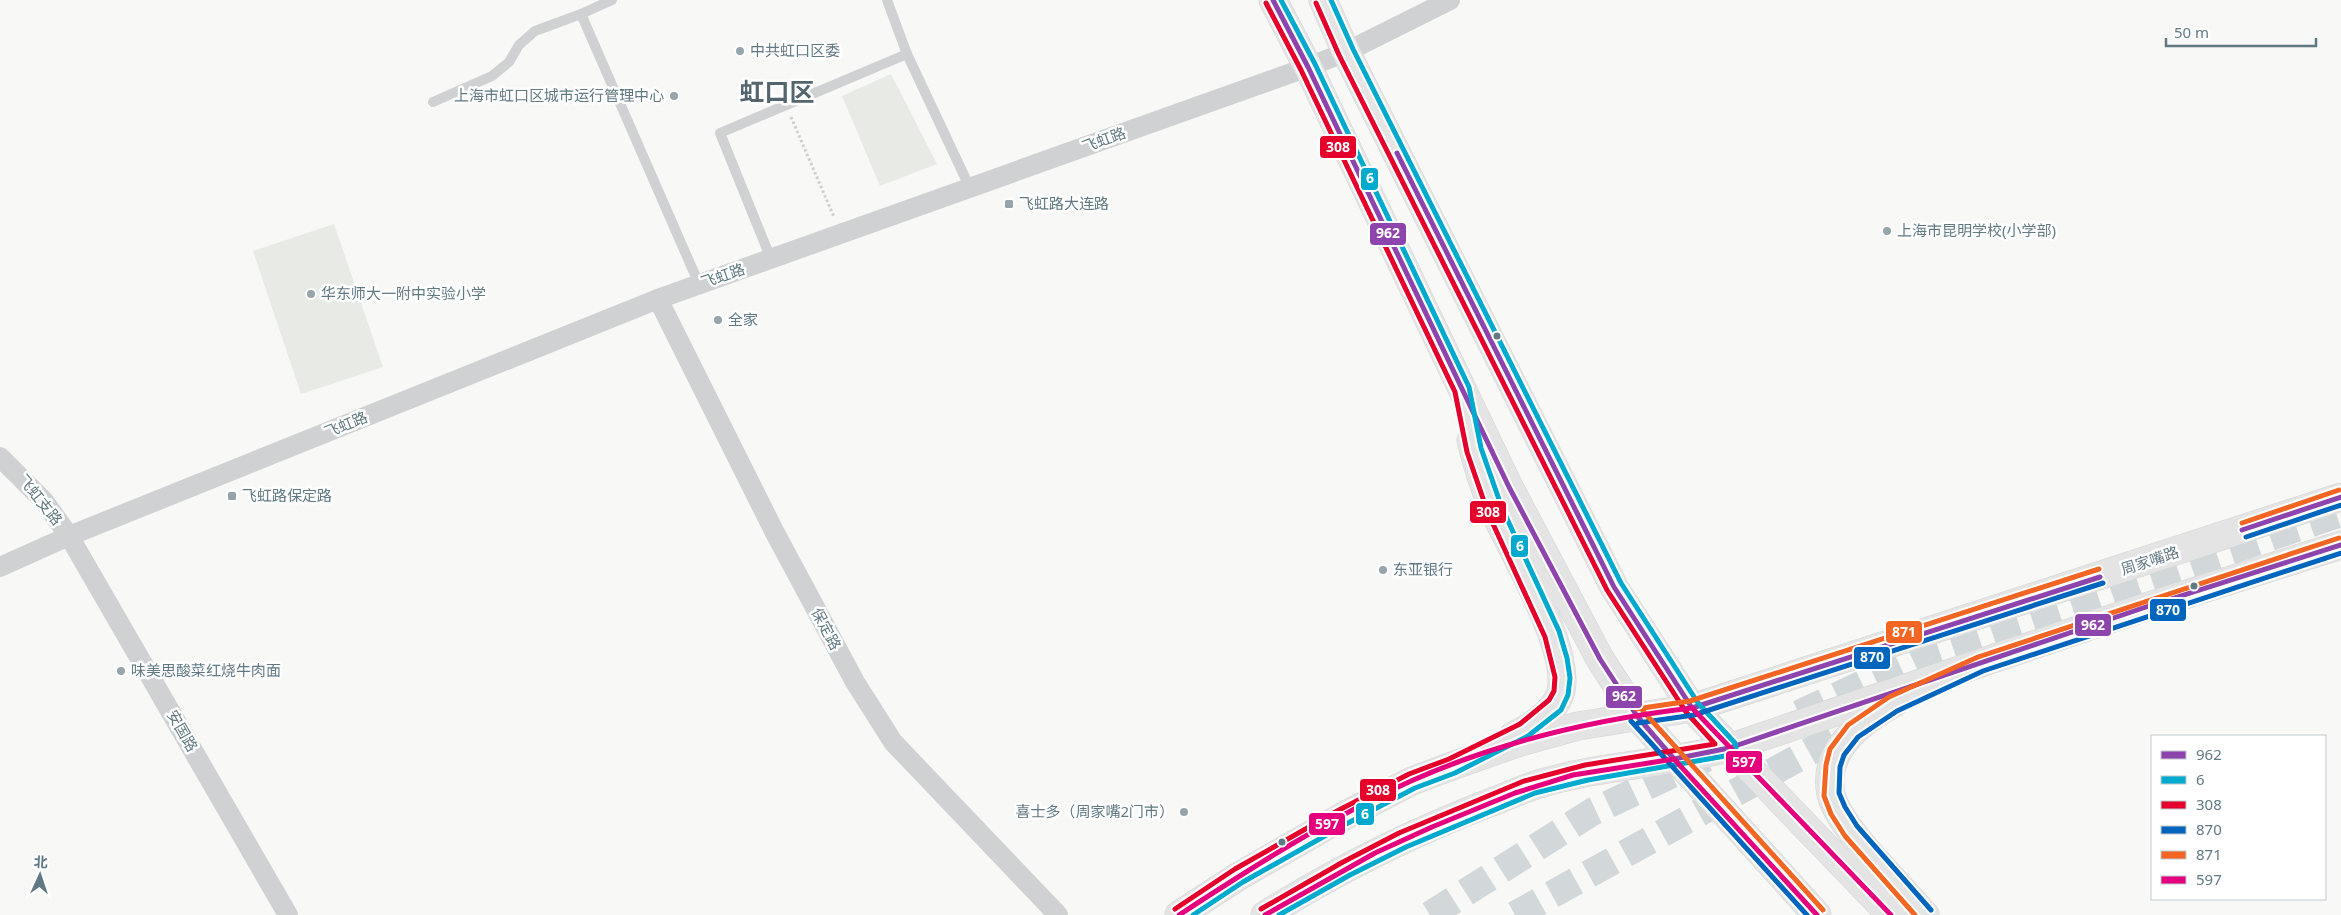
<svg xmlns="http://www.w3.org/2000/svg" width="2341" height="915" font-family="'Noto Sans','Noto Sans SC',sans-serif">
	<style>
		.green { fill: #e8ebe5 }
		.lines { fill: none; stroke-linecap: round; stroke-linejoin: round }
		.trunk-tunnel { stroke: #d2d8da; stroke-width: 28; stroke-dasharray: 28 14; stroke-linecap: butt }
		.primary-casing { stroke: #d3d5d5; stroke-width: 29 }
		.path { stroke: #cecfd0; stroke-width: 3; stroke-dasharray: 2.5 2.5; stroke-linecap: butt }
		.service { stroke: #d0d1d2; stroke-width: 10 }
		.minor { stroke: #d0d1d2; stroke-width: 20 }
		.primary { stroke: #e3e4e3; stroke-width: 28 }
		.bus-1-casing { stroke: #fff; stroke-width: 9 }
		.bus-2-casing { stroke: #fff; stroke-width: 9 }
		.bus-3-casing { stroke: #fff; stroke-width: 9 }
		.bus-4-casing { stroke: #fff; stroke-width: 9 }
		.bus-5-casing { stroke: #fff; stroke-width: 9 }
		.bus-6-casing { stroke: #fff; stroke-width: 9 }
		.bus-1 { stroke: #8e44ad; stroke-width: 5 }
		.bus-2 { stroke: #00a9ce; stroke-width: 5 }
		.bus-3 { stroke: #e4002b; stroke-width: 5 }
		.bus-4 { stroke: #0065bd; stroke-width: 5 }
		.bus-5 { stroke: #f26522; stroke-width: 5 }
		.bus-6 { stroke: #e5007d; stroke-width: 5 }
		.poi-dot { fill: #96a5ac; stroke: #fff; stroke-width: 2 }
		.bus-dot { fill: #617983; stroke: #fff; stroke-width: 2 }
		.labels { text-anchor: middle; stroke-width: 5; stroke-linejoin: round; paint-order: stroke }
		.poi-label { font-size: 15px; fill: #617983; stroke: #fff; text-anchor: start }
		.street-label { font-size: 15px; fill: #617983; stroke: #fff }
		.town-label { font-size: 25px; font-weight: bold; fill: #54656e; stroke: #fff }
		.line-badge { stroke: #fff; stroke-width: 2 }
		.badge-label { font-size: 14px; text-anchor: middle; font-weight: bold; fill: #fff }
	</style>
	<rect width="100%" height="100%" fill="#f8f8f7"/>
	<!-- green -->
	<g class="green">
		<polygon points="891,74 937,164 880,186 842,96"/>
		<polygon points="334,224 383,367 301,394 253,251"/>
	</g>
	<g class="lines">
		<!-- trunk-tunnel -->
		<g class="trunk-tunnel">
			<polyline points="1799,714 1933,651 2341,513"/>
			<polyline points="1430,915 1592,812 1706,758"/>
			<polyline points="1515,915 1861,723"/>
		</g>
		<!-- primary casing -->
		<g class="primary-casing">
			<g id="primary">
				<polyline points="1273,0 1308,67 1509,487 1600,659 1637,716 1817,915"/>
				<polyline points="1323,0 1346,52 1614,587 1692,708 1891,915"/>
				<path d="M1471 440C1477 465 1485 490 1495 513 1513 552 1574 655 1560 694 1554 713 1530 728 1513 736"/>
				<path d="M1894 703C1861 721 1822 751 1831 794 1838 827 1902 888 1925 915"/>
				<polyline points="1179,915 1239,876 1342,817 1412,781 1452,766 1517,743 1578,726 1692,708 2341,497"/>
				<path d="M1265 915C1336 871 1411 833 1489 803 1506 797 1522 789 1539 784 1602 765 1665 764 1729 748L2143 608 2341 545"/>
			</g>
		</g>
		<!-- path -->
		<polyline class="path" points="791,117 834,217"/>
		<!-- service -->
		<g class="service">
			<polyline points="887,0 907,54"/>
			<polyline points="581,14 699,284"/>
			<polyline points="433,102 492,76 509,62 519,45 535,31 581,14 612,0"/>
			<polyline points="771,259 720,133 907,54 970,188"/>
		</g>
		<!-- minor -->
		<g class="minor">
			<polyline points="658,299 774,531 855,682 893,742 1058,915"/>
			<polyline points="0,457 44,501 69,536 288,915"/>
			<polyline points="0,567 69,536 658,299 1308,67 1346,52 1450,0"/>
		</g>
		<!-- primary -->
		<use href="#primary" class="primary"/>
		<!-- bus-1 casing -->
		<g class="bus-1-casing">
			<g id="bus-1">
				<polyline points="1273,0 1308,67 1509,487 1600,659 1637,716 1674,759 1729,748 2143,608 2341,545"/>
				<polyline points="1397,153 1614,587 1692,708 2100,577"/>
				<polyline points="2242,530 2341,497"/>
			</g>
		</g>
		<!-- bus-2 casing -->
		<g class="bus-2-casing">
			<g id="bus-2">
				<polyline points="1193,915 1243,882 1346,824 1415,788 1455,773 1528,736 1561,710 1568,695 1570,678 1567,658 1559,631 1502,508 1481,448 1469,387 1315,64 1281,0"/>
				<polyline points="1279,915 1350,875 1406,847 1535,793 1588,780 1731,755 1736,748 1735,743 1698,703 1621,583 1353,49 1331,0"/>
			</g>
		</g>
		<!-- bus-3 casing -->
		<g class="bus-3-casing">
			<g id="bus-3">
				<polyline points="1175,909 1235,869 1339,810 1409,774 1449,759 1520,724 1549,700 1554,691 1555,677 1545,637 1488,513 1467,452 1455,392 1301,70 1266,3"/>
				<polyline points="1261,909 1343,862 1399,833 1524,781 1585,765 1715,744 1686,712 1607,590 1339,55 1316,3"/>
			</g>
		</g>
		<!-- bus-4 casing -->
		<g class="bus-4-casing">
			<g id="bus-4">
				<polyline points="2246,537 2341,505"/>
				<polyline points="1631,721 1807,915"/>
				<polyline points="1638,723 1694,715 2103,583"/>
				<polyline points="1931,910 1857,826 1845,807 1839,793 1840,767 1844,755 1858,737 1897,711 1983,671 2341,553"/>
			</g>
		</g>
		<!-- bus-5 casing -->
		<g class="bus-5-casing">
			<g id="bus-5">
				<polyline points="2242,523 2339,490"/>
				<polyline points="1636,709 1690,701 2099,569"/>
				<polyline points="1643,711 1823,910"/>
				<polyline points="1915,915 1845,836 1831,814 1824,796 1826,765 1830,749 1848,725 1889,697 1978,657 2339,538"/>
			</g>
		</g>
		<!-- bus-6 casing -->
		<g class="bus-6-casing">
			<g id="bus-6">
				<path d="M1179 915C1254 866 1330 818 1411 781 1499 742 1597 719 1692 708L1891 915"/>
				<polyline points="1265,915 1375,853 1432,827 1515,793 1573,775 1674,759 1817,915"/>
			</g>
		</g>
		<!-- bus-1 -->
		<use href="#bus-1" class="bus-1"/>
		<!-- bus-2 -->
		<use href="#bus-2" class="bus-2"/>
		<!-- bus-3 -->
		<use href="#bus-3" class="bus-3"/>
		<!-- bus-4 -->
		<use href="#bus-4" class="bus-4"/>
		<!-- bus-5 -->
		<use href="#bus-5" class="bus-5"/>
		<!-- bus-6 -->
		<use href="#bus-6" class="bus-6"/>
	</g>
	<!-- markers -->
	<g class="poi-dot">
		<circle cx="740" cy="51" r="5"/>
		<circle cx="674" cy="96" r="5"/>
		<rect x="1004" y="199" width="10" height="10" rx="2.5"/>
		<circle cx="1887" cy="231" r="5"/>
		<circle cx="311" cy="294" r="5"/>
		<circle cx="718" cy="320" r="5"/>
		<rect x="227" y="491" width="10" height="10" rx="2.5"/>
		<circle cx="1383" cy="570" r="5"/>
		<circle cx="121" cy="671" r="5"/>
		<circle cx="1184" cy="812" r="5"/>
	</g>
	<g class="bus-dot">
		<circle cx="1497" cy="336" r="4.5"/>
		<circle cx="2194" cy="586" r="4.5"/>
		<circle cx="1282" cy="842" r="4.5"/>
	</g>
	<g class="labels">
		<!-- poi labels -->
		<g class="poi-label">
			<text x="750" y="56">中共虹口区委</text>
			<text x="664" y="101" text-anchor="end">上海市虹口区城市运行管理中心</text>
			<text x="1019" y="209">飞虹路大连路</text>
			<text x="1897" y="236">上海市昆明学校(小学部)</text>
			<text x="321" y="299">华东师大一附中实验小学</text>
			<text x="728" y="325">全家</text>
			<text x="242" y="501">飞虹路保定路</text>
			<text x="1393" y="575">东亚银行</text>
			<text x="131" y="676">味美思酸菜红烧牛肉面</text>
			<text x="1174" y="817" text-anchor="end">喜士多（周家嘴2门市）</text>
		</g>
		<!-- street labels -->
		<g class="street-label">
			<text transform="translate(1104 140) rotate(-20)" y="5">飞虹路</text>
			<text transform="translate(723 276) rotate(-19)" y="5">飞虹路</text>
			<text transform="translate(346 425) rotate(-22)" y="5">飞虹路</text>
			<text transform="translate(40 500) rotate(51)" y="5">飞虹支路</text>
			<text transform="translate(2150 561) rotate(-18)" y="5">周家嘴路</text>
			<text transform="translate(826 629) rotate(62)" y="5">保定路</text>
			<text transform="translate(182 731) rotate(60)" y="5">安国路</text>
		</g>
		<!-- town labels -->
		<g class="town-label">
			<text x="777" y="101">虹口区</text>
		</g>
	</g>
	<g class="line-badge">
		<rect x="1319" y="135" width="38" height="24" rx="5" fill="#e4002b"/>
		<rect x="1360" y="167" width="19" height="24" rx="5" fill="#00a9ce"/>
		<rect x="1369" y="222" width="38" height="24" rx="5" fill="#8e44ad"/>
		<rect x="1469" y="500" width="38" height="24" rx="5" fill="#e4002b"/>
		<rect x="1510" y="534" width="19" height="24" rx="5" fill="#00a9ce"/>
		<rect x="2149" y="598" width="38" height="24" rx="5" fill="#0065bd"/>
		<rect x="2074" y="613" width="38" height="24" rx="5" fill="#8e44ad"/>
		<rect x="1885" y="620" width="38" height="24" rx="5" fill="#f26522"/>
		<rect x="1853" y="646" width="38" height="24" rx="5" fill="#0065bd"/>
		<rect x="1605" y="685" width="38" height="24" rx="5" fill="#8e44ad"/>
		<rect x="1725" y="750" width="38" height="24" rx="5" fill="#e5007d"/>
		<rect x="1359" y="778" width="38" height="24" rx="5" fill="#e4002b"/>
		<rect x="1355" y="802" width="20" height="24" rx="5" fill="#00a9ce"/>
		<rect x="1308" y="812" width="38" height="24" rx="5" fill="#e5007d"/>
	</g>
	<g class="badge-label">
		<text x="1338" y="152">308</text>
		<text x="1370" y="183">6</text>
		<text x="1388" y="238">962</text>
		<text x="1488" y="517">308</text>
		<text x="1520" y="551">6</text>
		<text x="2168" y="615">870</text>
		<text x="2093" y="630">962</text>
		<text x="1904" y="637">871</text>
		<text x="1872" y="662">870</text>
		<text x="1624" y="701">962</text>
		<text x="1744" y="767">597</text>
		<text x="1378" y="795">308</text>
		<text x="1365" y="819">6</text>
		<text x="1327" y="829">597</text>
	</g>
	<!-- legend -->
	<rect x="2151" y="735" width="175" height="165" fill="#ffffff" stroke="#c0c9cd"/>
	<rect x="2161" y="751" width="25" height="8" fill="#8e44ad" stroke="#c0c9cd"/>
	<text x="2196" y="760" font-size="15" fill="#617983">962</text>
	<rect x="2161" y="776" width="25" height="8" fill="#00a9ce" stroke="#c0c9cd"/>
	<text x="2196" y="785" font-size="15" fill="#617983">6</text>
	<rect x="2161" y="801" width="25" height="8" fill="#e4002b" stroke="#c0c9cd"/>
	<text x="2196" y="810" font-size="15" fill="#617983">308</text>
	<rect x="2161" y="826" width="25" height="8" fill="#0065bd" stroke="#c0c9cd"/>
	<text x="2196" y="835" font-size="15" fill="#617983">870</text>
	<rect x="2161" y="851" width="25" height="8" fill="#f26522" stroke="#c0c9cd"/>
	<text x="2196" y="860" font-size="15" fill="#617983">871</text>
	<rect x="2161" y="876" width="25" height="8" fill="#e5007d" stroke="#c0c9cd"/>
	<text x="2196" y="885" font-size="15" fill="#617983">597</text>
	<!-- north arrow -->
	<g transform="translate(40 875) rotate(3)" stroke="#ffffff" stroke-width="4" paint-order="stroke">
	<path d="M0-4L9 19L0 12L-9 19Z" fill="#617983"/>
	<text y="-8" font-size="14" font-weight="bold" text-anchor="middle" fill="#617983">北</text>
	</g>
	<!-- scale -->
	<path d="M2166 38v8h150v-8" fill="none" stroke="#617983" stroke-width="2.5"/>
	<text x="2174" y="38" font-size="15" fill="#617983" stroke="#ffffff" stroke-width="4" paint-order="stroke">50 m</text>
</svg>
